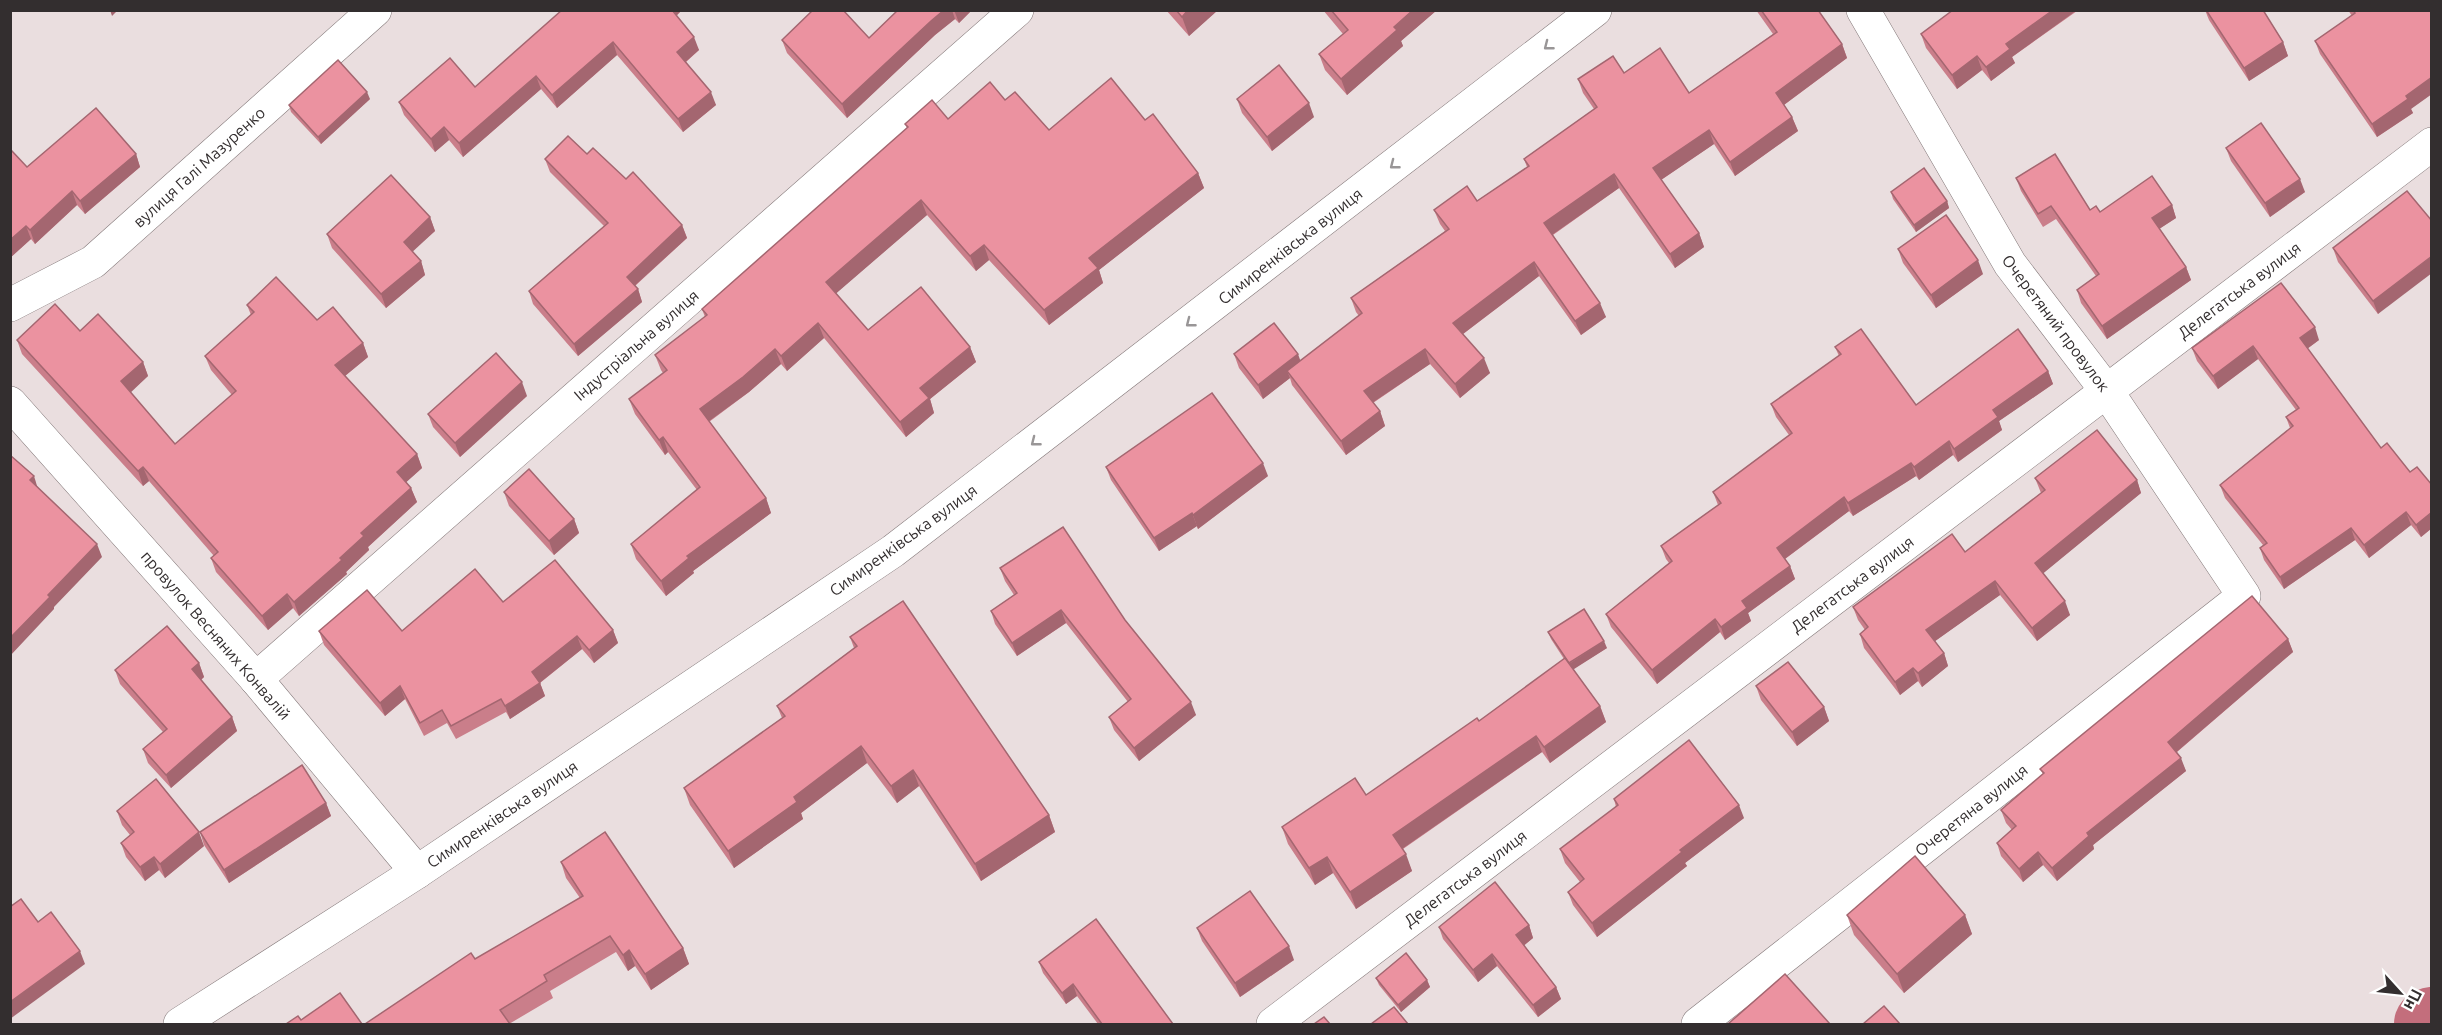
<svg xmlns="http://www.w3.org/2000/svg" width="2442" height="1035" font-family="Ubuntu,sans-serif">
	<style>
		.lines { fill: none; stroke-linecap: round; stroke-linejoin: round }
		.river { stroke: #c36e7c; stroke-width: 72 }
		.street-casing { stroke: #837879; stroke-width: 34 }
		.secondary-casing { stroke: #837879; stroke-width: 34 }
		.street { stroke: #fff; stroke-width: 33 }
		.secondary { stroke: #fff; stroke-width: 33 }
		.wall { fill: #ca7e8a }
		.shaded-wall { fill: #a46670 }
		.building { fill: #eb92a0; stroke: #a46670; stroke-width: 1.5 }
		.oneway { stroke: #999697 }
		.labels { text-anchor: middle; stroke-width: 4.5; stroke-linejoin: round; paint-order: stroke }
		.street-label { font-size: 16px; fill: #332e2f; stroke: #fff }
	</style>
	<rect width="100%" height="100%" fill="#eadedf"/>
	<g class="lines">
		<!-- river -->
		<polyline class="river" points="2430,1024 2432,1023"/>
		<!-- street casing -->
		<g class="street-casing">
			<g id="street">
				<polyline points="10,305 93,262 375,10"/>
				<polyline points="10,403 256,679 417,872"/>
				<polyline points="256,679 1017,10"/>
				<polyline points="1273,1024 2432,144"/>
				<polyline points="1698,1024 2244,596 2106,390 2010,264 1863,10"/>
			</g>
		</g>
		<!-- secondary casing -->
		<g class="secondary-casing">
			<polyline id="secondary" points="180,1024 417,872 893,551 1595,10"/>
		</g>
		<!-- street -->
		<use href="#street" class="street"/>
		<!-- secondary -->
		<use href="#secondary" class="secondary"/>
	</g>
	<!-- wall -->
	<g class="wall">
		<polygon points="562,10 682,10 676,16 699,50 686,62 716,105 683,132 617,55 557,108 541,89 463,157 449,140 435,152 404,115 399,102 475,87"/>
		<polygon points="898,10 972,10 959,23 955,19 935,35 847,118 787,53 782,40 869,38"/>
		<polygon points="1166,10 1218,10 1189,36"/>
		<polygon points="1323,10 1437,10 1401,41 1403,46 1347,95 1325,70 1319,54 1343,34"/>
		<polygon points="1756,10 1818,10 1842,44 1847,58 1784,105 1792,117 1798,131 1735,176 1714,144 1661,180 1699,233 1704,247 1675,268 1619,188 1553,235 1606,317 1581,335 1539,276 1463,334 1490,373 1460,398 1430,364 1373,403 1380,411 1385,426 1346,455 1292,385 1290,378 1263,399 1239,368 1234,354 1300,361 1359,316 1356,312 1351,298 1445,231 1440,224 1434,210 1477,201 1527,167 1524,159 1594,109 1583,93 1578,79 1624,73 1689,93 1773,34"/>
		<polygon points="2205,10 2263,10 2283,42 2288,56 2249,81 2209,20"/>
		<polygon points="2348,10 2432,10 2411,109 2413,113 2377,137 2320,54 2315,41 2352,16"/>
		<polygon points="2077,11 2012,57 2015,63 1991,81 1982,70 1957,89 1926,48 1921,34"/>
		<polygon points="370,99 321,144 291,112 289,105"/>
		<polygon points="1237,99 1314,117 1272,151 1242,113"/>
		<polygon points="1005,100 1049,130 1145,120 1198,173 1204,188 1099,270 1103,283 1049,325 989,260 976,271 927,215 836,293 868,330 970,347 976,362 930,399 934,413 906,437 824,338 787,371 781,364 749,392 709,422 766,498 771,513 693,571 694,573 666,596 636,559 631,544 697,490 668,452 665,455 635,414 629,399 663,373 661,370 655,355 705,317 702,309 907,128 905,124 948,119"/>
		<polygon points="2226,148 2305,192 2270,217 2231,161"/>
		<polygon points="10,149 27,167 136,154 140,167 85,214 77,205 35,244 31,239 10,258"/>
		<polygon points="587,154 626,179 682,225 687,238 635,286 638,289 642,302 578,356 533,304 529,291 604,226 550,172 545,159"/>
		<polygon points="2016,178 2090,210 2100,212 2172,205 2176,218 2159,229 2186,267 2191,280 2107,339 2081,303 2077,290 2096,276 2056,219 2043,227 2021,191"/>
		<polygon points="1891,192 1947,201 1949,208 1916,232 1893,199"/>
		<polygon points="430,217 435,231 412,251 421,261 425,275 386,308 332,248 327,234"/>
		<polygon points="2432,221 2378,314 2338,262 2333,248"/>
		<polygon points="1898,249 1983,274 1936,308 1903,263"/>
		<polygon points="247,305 317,320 363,343 368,357 345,376 417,454 422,468 406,482 411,488 417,502 368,547 369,550 346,572 347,574 299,616 293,608 268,630 216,572 211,558 214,556 149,481 143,486 22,354 17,340 80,331 143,362 148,376 130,392 175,444 232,395 211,370 205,356 251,315"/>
		<polygon points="2319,340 2307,349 2381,448 2410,472 2432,485 2432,528 2421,537 2411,525 2369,558 2355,540 2284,589 2264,560 2260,548 2263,545 2225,498 2220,485 2290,428 2286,417 2296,410 2258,359 2218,389 2197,361 2192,348"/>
		<polygon points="1835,347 1916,405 2048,371 2053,384 1999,421 2002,430 1958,462 1953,455 1919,480 1916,476 1853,516 1849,511 1785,559 1790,566 1795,579 1748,613 1751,621 1725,640 1720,632 1657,684 1611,627 1606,614 1669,563 1666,559 1661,546 1718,505 1713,492 1789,435 1776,417 1771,404 1839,356"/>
		<polygon points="527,396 460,457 433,427 428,414"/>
		<polygon points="1106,467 1268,476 1198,529 1197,526 1159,551 1111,480"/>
		<polygon points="2035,478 2137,480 2141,493 2043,573 2070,615 2037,641 2000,595 1935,641 1944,653 1948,666 1922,687 1918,681 1900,695 1864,648 1860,634 1865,630 1858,620 1853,607 1965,552 2041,493"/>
		<polygon points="504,492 574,519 579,533 554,555 509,506"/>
		<polygon points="1000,568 1125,620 1196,715 1139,761 1114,730 1109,717 1128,702 1066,623 1017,656 995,624 991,611 1014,595 1005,581"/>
		<polygon points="613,630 618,643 594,663 582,649 540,683 545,696 510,719 506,712 456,739 447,723 424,736 405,699 385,716 324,645 319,631"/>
		<polygon points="1548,632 1607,648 1573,669 1600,706 1606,722 1550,763 1542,752 1403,849 1412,871 1356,909 1333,873 1315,885 1288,844 1282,827 1366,795 1479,721 1564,659 1551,639"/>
		<polygon points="850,637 1049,815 1055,832 981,881 919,786 897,803 867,763 801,813 803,819 734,868 690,805 684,788 782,718 777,706 854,648"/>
		<polygon points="2288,639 2293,652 2177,752 2186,771 2093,845 2094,849 2057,881 2043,865 2023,882 2001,856 1997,843 2012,830 2006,823 2001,810 2043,774 2040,769"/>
		<polygon points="199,663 204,677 201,680 232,717 237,731 171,788 148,763 143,749 163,732 120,684 115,670"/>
		<polygon points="1756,686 1824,707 1829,721 1797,746 1761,700"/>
		<polygon points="1614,799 1744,818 1685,863 1687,866 1597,937 1573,905 1568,892 1580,882 1565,863 1560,849 1616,807"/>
		<polygon points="326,803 331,816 229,883 204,845 200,832"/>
		<polygon points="117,811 204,846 165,878 159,870 145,881 126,857 121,843 130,835 122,825"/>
		<polygon points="561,862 683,948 689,964 651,990 635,966 628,971 616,952 550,991 553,998 509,1024 365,1024 580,898 566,878"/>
		<polygon points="1847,915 1965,915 1972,934 1904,993 1854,935"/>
		<polygon points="1529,925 1533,938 1524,945 1556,987 1561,999 1538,1017 1497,966 1478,982 1443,939 1439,927"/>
		<polygon points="1197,928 1294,960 1240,997 1202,941"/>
		<polygon points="1039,962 1173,1024 1098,1024 1077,996 1066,1004 1043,973"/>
		<polygon points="1376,978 1427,980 1430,987 1401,1012 1379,985"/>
	</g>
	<!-- shaded-wall -->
	<g class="shaded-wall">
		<polygon points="110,10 118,10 112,16"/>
		<polygon points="670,10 682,10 673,19"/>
		<polygon points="944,10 952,10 955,19 935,35 847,118 842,104 931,21"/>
		<polygon points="954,10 972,10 959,23"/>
		<polygon points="1188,10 1218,10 1189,36 1182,17"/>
		<polygon points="1413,10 1437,10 1401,41 1403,46 1347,95 1341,79 1394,27"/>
		<polygon points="2053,10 2077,10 2012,57 2015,63 1991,81 1986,67 2006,44"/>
		<polygon points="694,37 699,50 682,65 677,52"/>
		<polygon points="613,42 617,55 557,108 552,95"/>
		<polygon points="2283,42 2288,56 2249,81 2244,68"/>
		<polygon points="1842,44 1847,58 1781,107 1776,93"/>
		<polygon points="1977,56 1982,70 1957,89 1952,75"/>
		<polygon points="536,76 541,89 463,157 459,143"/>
		<polygon points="2432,77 2432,94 2411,109 2413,113 2377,137 2372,124 2406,96"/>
		<polygon points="367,92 370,99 321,144 318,137"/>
		<polygon points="711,92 716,105 683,132 678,119"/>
		<polygon points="1309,103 1314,117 1272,151 1267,137"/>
		<polygon points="1792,117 1798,131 1735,176 1730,162"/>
		<polygon points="444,127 449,140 435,152 431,139"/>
		<polygon points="1709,130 1714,144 1658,182 1653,168"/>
		<polygon points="136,154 140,167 85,214 80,201"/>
		<polygon points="1198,173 1204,188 1099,270 1103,283 1049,325 1044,310 1089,258"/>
		<polygon points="1614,174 1619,188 1549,237 1544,223"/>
		<polygon points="2300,179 2305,192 2270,217 2265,203"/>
		<polygon points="72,191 77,205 35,244 30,230"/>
		<polygon points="921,200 927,215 832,297 826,282"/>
		<polygon points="1947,201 1949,208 1916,232 1914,225"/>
		<polygon points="2172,205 2176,218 2156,231 2152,218"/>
		<polygon points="430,217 435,231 409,255 404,242"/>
		<polygon points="682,225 687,238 631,289 627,277"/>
		<polygon points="26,226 31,239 10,258 10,240"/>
		<polygon points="1699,233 1704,247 1675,268 1670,254"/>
		<polygon points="984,245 989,260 976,271 970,256"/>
		<polygon points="2432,256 2432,273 2378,314 2373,301"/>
		<polygon points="1978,260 1983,274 1936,308 1931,295"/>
		<polygon points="421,261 425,275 386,308 381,294"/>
		<polygon points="1534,262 1539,276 1459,337 1453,323"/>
		<polygon points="2186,267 2191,280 2107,339 2102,326"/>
		<polygon points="638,289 642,302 578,356 574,344"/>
		<polygon points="1600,303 1606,317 1581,335 1575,321"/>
		<polygon points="818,323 824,338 787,371 781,356"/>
		<polygon points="2315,327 2319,340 2304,351 2300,338"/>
		<polygon points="363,343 368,357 340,380 335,365"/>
		<polygon points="2253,346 2258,359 2218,389 2213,376"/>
		<polygon points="970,347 976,362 930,399 934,413 906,437 900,422 920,388"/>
		<polygon points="775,349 781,364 749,392 705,424 700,409"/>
		<polygon points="1425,349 1430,364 1369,405 1364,391"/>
		<polygon points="1298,354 1303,368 1287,371 1290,378 1263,399 1258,385"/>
		<polygon points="1484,358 1490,373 1460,398 1455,384"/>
		<polygon points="143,362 148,376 127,396 121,381"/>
		<polygon points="2048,371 2053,384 1999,421 2002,430 1958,462 1954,449 1993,410"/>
		<polygon points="522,382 527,396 460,457 455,443"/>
		<polygon points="1380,411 1385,426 1346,455 1341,441"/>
		<polygon points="663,437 668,452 665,455 659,440"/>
		<polygon points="1949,441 1953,455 1919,480 1914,467"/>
		<polygon points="417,454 422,468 402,486 397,472"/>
		<polygon points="1263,463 1268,476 1198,529 1193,515"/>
		<polygon points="1911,463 1916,476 1853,516 1848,503"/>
		<polygon points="143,467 149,481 143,486 138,471"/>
		<polygon points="34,476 38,489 30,480"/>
		<polygon points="2137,480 2141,493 2040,576 2035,563"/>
		<polygon points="411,488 417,502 368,547 369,550 346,572 347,574 299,616 294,602 340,558 361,533"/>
		<polygon points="1844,497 1849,511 1782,561 1777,548"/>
		<polygon points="766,498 771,513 693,571 694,573 666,596 661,581 687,556"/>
		<polygon points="2406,512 2411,525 2369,558 2364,545"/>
		<polygon points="2432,512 2432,528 2421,537 2416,525"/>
		<polygon points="1192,513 1197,526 1159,551 1154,538"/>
		<polygon points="574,519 579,533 554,555 549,541"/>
		<polygon points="2351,528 2355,540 2284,589 2280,577"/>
		<polygon points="97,544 102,557 54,607 54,609 10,656 10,638 48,595"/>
		<polygon points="1790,566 1795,579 1748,613 1751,621 1725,640 1721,627 1742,601"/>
		<polygon points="1995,581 2000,595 1931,644 1926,630"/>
		<polygon points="287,594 293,608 268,630 262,616"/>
		<polygon points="2065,601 2070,615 2037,641 2032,628"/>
		<polygon points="1061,610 1066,623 1017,656 1012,643"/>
		<polygon points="1715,619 1720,632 1657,684 1652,670"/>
		<polygon points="613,630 618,643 594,663 589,650"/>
		<polygon points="577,636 582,649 537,685 532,672"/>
		<polygon points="2288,639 2293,652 2173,755 2168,742"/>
		<polygon points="1604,641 1607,648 1571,671 1569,664"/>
		<polygon points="1944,653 1948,666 1922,687 1918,673"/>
		<polygon points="199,663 204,677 197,683 192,669"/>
		<polygon points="1913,668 1918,681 1900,695 1895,682"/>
		<polygon points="540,683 545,696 510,719 505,706"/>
		<polygon points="400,686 405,699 385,716 380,703"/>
		<polygon points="1191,702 1196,715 1139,761 1134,748"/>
		<polygon points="1600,706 1606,722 1550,763 1544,747"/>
		<polygon points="1824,707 1829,721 1797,746 1792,732"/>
		<polygon points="232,717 237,731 171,788 166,775"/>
		<polygon points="1536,736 1542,752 1399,851 1393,835"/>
		<polygon points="861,746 867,763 801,813 803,819 734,868 728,851 794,797"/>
		<polygon points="2181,758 2186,771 2093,845 2094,849 2057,881 2052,868 2087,833"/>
		<polygon points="913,770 919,786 897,803 891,786"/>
		<polygon points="326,803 331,816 229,883 224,870"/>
		<polygon points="1739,805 1744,818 1685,863 1687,866 1597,937 1592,923 1680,850"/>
		<polygon points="1049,815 1055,832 981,881 975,864"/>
		<polygon points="199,832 204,846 165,878 160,864"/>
		<polygon points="2038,852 2043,865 2023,882 2019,869"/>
		<polygon points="1406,854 1412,871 1356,909 1350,892"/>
		<polygon points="154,857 159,870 145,881 140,867"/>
		<polygon points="1327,857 1333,873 1315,885 1309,868"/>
		<polygon points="1965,915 1972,934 1904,993 1897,974"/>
		<polygon points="1529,925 1533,938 1521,948 1516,935"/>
		<polygon points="1289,946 1294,960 1240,997 1235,983"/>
		<polygon points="683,948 689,964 651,990 645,974"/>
		<polygon points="629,950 635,966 628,971 623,955"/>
		<polygon points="80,951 85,964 10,1019 10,1002"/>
		<polygon points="1492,954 1497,966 1478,982 1473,970"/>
		<polygon points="1427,980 1430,987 1401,1012 1398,1005"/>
		<polygon points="1073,984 1077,996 1066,1004 1062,993"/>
		<polygon points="1556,987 1561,999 1538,1017 1533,1005"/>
	</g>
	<!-- building -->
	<g class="building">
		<polygon points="562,10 672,10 694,37 677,52 711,92 678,119 613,42 552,95 536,76 459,143 444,127 431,139 399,102 450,58 475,87"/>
		<polygon points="813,10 843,10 869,38 898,10 944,10 931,21 842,104 782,40"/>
		<polygon points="1176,10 1188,10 1182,17"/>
		<polygon points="1331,10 1413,10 1394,27 1397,30 1341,79 1319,54 1348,30"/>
		<polygon points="1761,10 1818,10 1842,44 1776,93 1792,117 1730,162 1709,130 1653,168 1699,233 1670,254 1614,174 1544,223 1600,303 1575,321 1534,262 1453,323 1484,358 1455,384 1425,349 1364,391 1380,411 1341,441 1287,371 1362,313 1351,298 1449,229 1434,210 1467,186 1477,201 1529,166 1524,159 1597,107 1578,79 1613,56 1624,73 1660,48 1689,93 1777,32"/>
		<polygon points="1953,10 2053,10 2006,44 2010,49 1986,67 1977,56 1952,75 1921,34"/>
		<polygon points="2206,10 2263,10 2283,42 2244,68"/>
		<polygon points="2353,10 2432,10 2432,77 2406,96 2408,99 2372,124 2315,41 2355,13"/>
		<polygon points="338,60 367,92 318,137 289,105"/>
		<polygon points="1279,65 1309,103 1267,137 1237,99"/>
		<polygon points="1111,78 1145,120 1153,114 1198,173 1089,258 1098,268 1044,310 984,245 970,256 921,200 826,282 868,330 921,287 970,347 920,388 929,398 900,422 818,323 781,356 775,349 743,377 700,409 766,498 687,556 689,558 661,581 631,544 700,487 663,437 659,440 629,399 667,370 655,355 707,315 702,309 908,127 905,124 932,100 948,119 990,82 1005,100 1015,92 1049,130"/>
		<polygon points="96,108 136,154 80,201 72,191 30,230 26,226 10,240 10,149 27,167"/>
		<polygon points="2261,123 2300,179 2265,203 2226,148"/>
		<polygon points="568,136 587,154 593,148 626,179 633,172 682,225 627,277 638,289 574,344 529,291 608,223 545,159"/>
		<polygon points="2055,154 2090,210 2096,206 2100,212 2152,176 2172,205 2152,218 2186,267 2102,326 2077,290 2099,274 2051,206 2038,214 2016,178"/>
		<polygon points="1924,168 1947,201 1914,225 1891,192"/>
		<polygon points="391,175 430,217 404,242 421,261 381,294 327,234"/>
		<polygon points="2407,191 2432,221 2432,256 2373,301 2333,248"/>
		<polygon points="1946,215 1978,260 1931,295 1898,249"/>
		<polygon points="276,277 317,320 333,307 363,343 335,365 417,454 397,472 411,488 361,533 364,536 340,558 342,560 294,602 287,594 262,616 211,558 218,552 143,467 138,471 17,340 55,304 80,331 98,314 143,362 121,381 175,444 236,391 205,356 254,312 247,305"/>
		<polygon points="2281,283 2315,327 2300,338 2381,448 2387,443 2410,472 2417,467 2432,485 2432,512 2416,525 2406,512 2364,545 2351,528 2280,577 2260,548 2267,543 2220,485 2293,426 2286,417 2299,408 2253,346 2213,376 2192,348"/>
		<polygon points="1274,323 1298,354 1258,385 1234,354"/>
		<polygon points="1861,329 1916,405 2018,329 2048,371 1993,410 1998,417 1954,449 1949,441 1914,467 1911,463 1848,503 1844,497 1777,548 1790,566 1742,601 1747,608 1721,627 1715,619 1652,670 1606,614 1672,561 1661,546 1721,503 1713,492 1792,433 1771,404 1841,354 1835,347"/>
		<polygon points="496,353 522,382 455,443 428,414"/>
		<polygon points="1212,393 1263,463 1193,515 1192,513 1154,538 1106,467"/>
		<polygon points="2097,430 2137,480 2035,563 2065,601 2032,628 1995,581 1926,630 1944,653 1918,673 1913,668 1895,682 1860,634 1868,627 1853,607 1952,534 1965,552 2045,490 2035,478"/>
		<polygon points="10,455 34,476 30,480 97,544 48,595 50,597 10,638"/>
		<polygon points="529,469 574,519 549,541 504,492"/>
		<polygon points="1063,527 1125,620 1191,702 1134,748 1109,717 1131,699 1061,610 1012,643 991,611 1017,593 1000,568"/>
		<polygon points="555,560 613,630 589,650 577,636 532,672 540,683 505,706 501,699 451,726 442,710 420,723 400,686 380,703 319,631 367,590 402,631 475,569 503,602"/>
		<polygon points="2252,596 2288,639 2168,742 2181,758 2087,833 2089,836 2052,868 2038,852 2019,869 1997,843 2016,826 2001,810 2044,773 2040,769"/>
		<polygon points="903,601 1049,815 975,864 913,770 891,786 861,746 794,797 797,802 728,851 684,788 785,716 777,706 857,646 850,637"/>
		<polygon points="1584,609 1604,641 1569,663 1548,632"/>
		<polygon points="167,626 199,663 192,669 232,717 166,775 143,749 167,729 115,670"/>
		<polygon points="1565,658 1600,706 1544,747 1536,736 1393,835 1406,854 1350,892 1327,857 1309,868 1282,827 1355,778 1366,795 1477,718 1479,721"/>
		<polygon points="1788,662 1824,707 1792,732 1756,686"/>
		<polygon points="1689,740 1739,805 1680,850 1682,852 1592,923 1568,892 1584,879 1560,849 1618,805 1614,799"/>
		<polygon points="302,765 326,803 224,870 200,832"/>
		<polygon points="156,779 199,832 160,864 154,857 140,867 121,843 134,832 117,811"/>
		<polygon points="605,832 683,948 645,974 629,950 623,955 610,936 544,975 547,981 500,1010 510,1024 365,1024 471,953 475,959 583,896 561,862"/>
		<polygon points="1915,856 1965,915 1897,974 1847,915"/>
		<polygon points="1495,882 1529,925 1516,935 1556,987 1533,1005 1492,954 1473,970 1439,927"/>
		<polygon points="1250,891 1289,946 1235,983 1197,928"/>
		<polygon points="21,899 38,922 51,912 80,951 10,1002 10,907"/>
		<polygon points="1096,919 1173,1024 1102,1024 1073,984 1062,993 1039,962"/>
		<polygon points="1406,953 1427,980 1398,1005 1376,978"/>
		<polygon points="1785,974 1830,1024 1728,1024"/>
		<polygon points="340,993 362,1024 286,1024 298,1016 301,1020"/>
		<polygon points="1884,1006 1900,1024 1863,1024"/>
		<polygon points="1394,1007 1408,1024 1371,1024"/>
		<polygon points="1324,1017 1330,1024 1314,1024"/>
	</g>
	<!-- one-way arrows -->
	<defs><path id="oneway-chevron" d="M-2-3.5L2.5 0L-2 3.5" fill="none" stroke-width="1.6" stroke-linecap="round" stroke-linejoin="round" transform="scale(1.5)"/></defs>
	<g class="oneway">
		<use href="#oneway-chevron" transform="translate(1548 46) rotate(142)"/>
		<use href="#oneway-chevron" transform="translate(1394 165) rotate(142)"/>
		<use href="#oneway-chevron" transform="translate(1190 323) rotate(142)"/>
		<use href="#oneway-chevron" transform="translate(1035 442) rotate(142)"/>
	</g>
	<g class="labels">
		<!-- street labels -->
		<g class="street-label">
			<text transform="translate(199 167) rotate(-42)" y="6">вулиця Галі Мазуренко</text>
			<text transform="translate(1290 246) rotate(-38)" y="6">Симиренківська вулиця</text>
			<text transform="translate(2239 290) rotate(-37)" y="6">Делегатська вулиця</text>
			<text transform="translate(2056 323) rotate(53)" y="6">Очеретяний провулок</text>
			<text transform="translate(636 345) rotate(-41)" y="6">Індустріальна вулиця</text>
			<text transform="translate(903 540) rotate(-36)" y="6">Симиренківська вулиця</text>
			<text transform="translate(1852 584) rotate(-37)" y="6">Делегатська вулиця</text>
			<text transform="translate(216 635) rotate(49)" y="6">провулок Весняних Конвалій</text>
			<text transform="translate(1971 810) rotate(-38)" y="6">Очеретяна вулиця</text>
			<text transform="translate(502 814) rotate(-34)" y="6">Симиренківська вулиця</text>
			<text transform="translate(1465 878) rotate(-37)" y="6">Делегатська вулиця</text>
		</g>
	</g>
	<!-- border -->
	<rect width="2442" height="1035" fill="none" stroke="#332e2f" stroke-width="24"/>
	<!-- north arrow -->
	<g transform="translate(2400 993) rotate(117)" stroke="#ffffff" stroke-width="4.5" paint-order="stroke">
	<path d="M0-4.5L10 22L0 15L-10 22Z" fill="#332e2f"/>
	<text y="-9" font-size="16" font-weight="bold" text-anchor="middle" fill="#332e2f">Пн</text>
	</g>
</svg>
